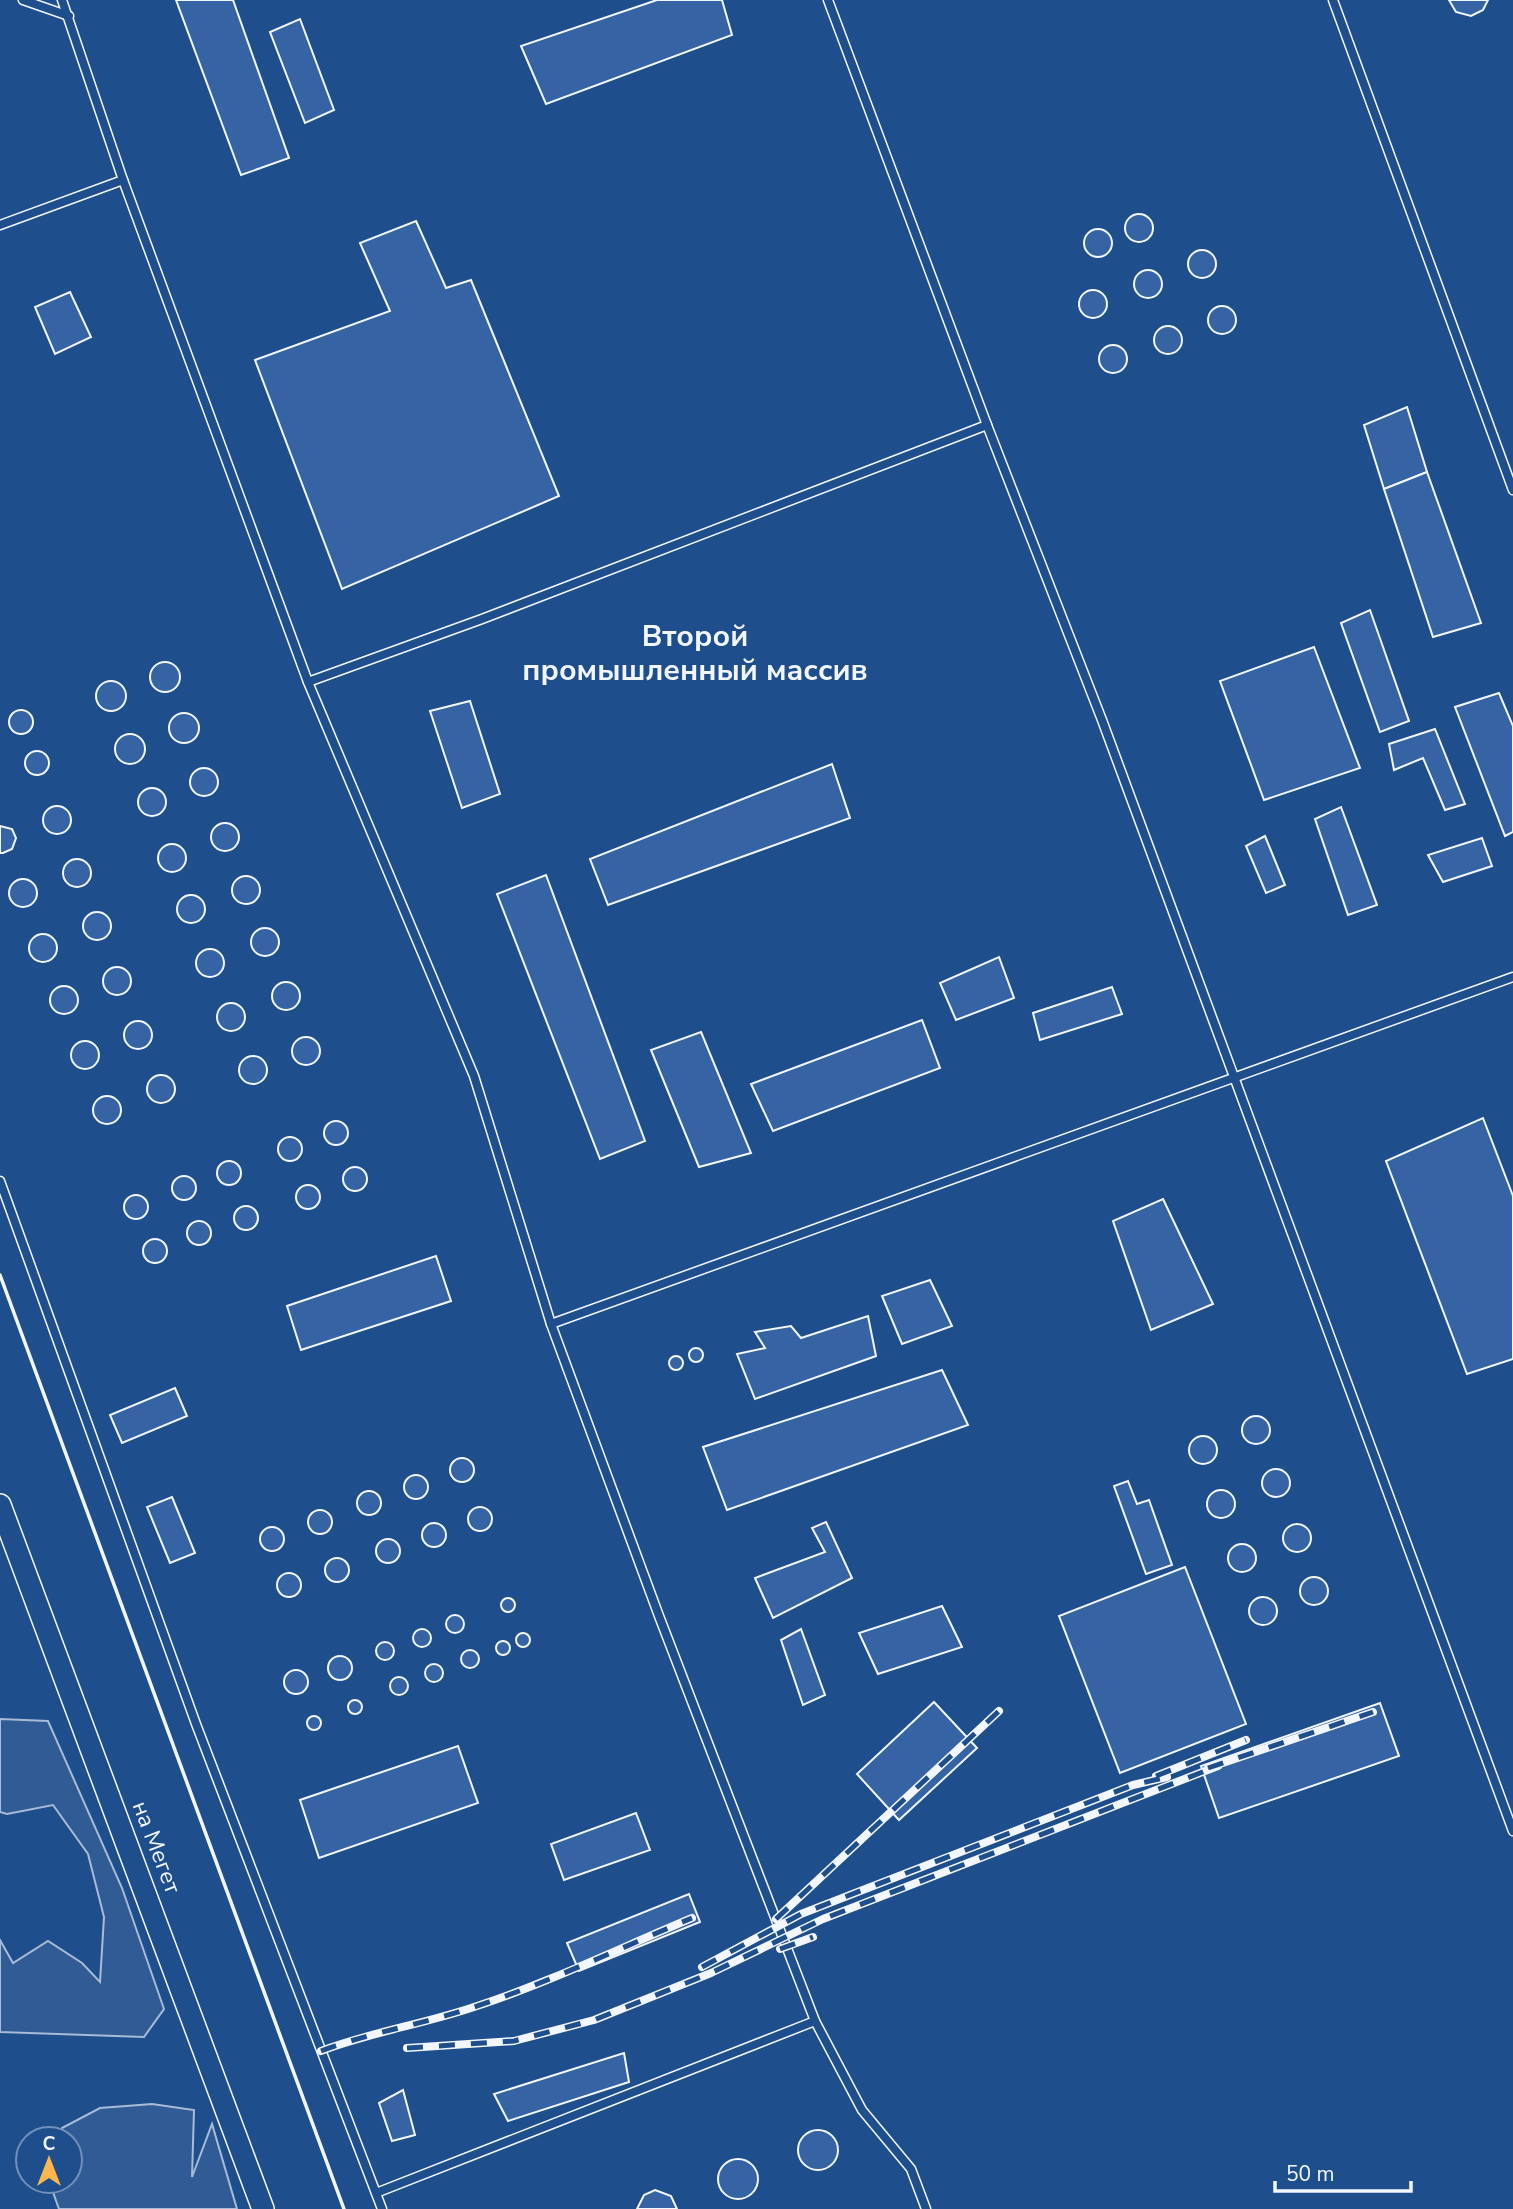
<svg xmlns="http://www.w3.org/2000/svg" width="1513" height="2209" font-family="'Nunito Sans',sans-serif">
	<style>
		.built { fill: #305b95; stroke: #a8bbd7; stroke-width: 2 }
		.building { fill: #3563a3; stroke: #f2f6ff; stroke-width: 2 }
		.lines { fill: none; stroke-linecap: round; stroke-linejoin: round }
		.service-casing { stroke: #f2f6ff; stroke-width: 11 }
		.tertiary-casing { stroke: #f2f6ff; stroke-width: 24 }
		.service { stroke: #1f4e8c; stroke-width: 8 }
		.tertiary { stroke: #1f4e8c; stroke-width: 21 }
		.rail-casing { stroke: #f2f6ff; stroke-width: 8 }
		.rail { stroke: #1f4e8c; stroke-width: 5; stroke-dasharray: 16; stroke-linecap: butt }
		.wall { stroke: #f2f6ff; stroke-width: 3.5 }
		.labels { text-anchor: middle; stroke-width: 5; stroke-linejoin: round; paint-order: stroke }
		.street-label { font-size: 23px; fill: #f2f6ff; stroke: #1f4e8c }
		.district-label { font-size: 30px; font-weight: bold; fill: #f2f6ff; stroke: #1f4e8c }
	</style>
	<rect width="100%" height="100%" fill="#1f4e8c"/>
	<!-- built -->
	<g class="built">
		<polygon points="0,1719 48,1721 122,1888 164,2009 144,2037 0,2032 0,1940 13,1963 48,1941 82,1963 100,1982 104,1917 88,1854 53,1805 7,1814 0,1812"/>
		<polygon points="152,2104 194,2110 192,2177 212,2124 237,2209 59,2209 49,2181 70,2181 70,2139 58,2139 62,2128 100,2108"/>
	</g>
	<!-- building -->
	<g class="building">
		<polygon points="176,0 233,0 289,158 241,175"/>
		<polygon points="657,0 722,0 732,35 546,104 521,46"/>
		<polygon points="1449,0 1488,0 1483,10 1471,16 1456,12"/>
		<polygon points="300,19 334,110 305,123 270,32"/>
		<circle cx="1139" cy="228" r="14"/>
		<polygon points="416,221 446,288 471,280 559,496 342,589 255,360 390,311 360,243"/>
		<circle cx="1098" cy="243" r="14"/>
		<circle cx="1202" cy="264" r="14"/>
		<circle cx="1148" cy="284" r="14"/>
		<circle cx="1093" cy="304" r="14"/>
		<polygon points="70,292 91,337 55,354 35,307"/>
		<circle cx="1222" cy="320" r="14"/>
		<circle cx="1168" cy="340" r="14"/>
		<circle cx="1113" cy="359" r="14"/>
		<polygon points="1407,407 1427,472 1384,489 1364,425"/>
		<polygon points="1427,472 1481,623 1433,637 1384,489"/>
		<polygon points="1370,610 1409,721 1380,732 1341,623"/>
		<polygon points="1314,647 1360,768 1264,800 1220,681"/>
		<circle cx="165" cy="677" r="15"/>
		<circle cx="111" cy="696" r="15"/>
		<polygon points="1499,693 1513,726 1513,832 1505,836 1455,707"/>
		<polygon points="470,701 500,794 462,808 430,711"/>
		<circle cx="21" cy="722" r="12"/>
		<circle cx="184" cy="728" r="15"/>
		<polygon points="1435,729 1465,804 1445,810 1423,758 1394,770 1389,744"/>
		<circle cx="130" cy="749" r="15"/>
		<circle cx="37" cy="763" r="12"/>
		<polygon points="832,764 850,818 608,905 590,859"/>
		<circle cx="204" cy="782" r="14"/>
		<circle cx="152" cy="802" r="14"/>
		<circle cx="57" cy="820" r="14"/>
		<polygon points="1341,807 1377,905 1348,915 1315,819"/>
		<circle cx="225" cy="837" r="14"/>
		<polygon points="0,826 12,829 16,838 12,849 3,853 0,853"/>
		<polygon points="1265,836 1285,885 1266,893 1246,846"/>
		<polygon points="1482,838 1492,866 1443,882 1428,855"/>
		<circle cx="172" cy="858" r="14"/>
		<circle cx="77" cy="873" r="14"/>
		<polygon points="546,875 645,1141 600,1159 497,894"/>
		<circle cx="246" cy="890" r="14"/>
		<circle cx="23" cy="893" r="14"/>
		<circle cx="191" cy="909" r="14"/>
		<circle cx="97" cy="926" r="14"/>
		<circle cx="265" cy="942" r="14"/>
		<circle cx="43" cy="948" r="14"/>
		<circle cx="210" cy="963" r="14"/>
		<polygon points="999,957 1014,998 956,1020 940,983"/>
		<circle cx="117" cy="981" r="14"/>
		<circle cx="286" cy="996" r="14"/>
		<circle cx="64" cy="1000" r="14"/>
		<polygon points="1112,987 1122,1014 1040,1040 1033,1013"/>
		<circle cx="231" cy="1017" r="14"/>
		<polygon points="922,1020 940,1068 773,1131 751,1084"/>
		<circle cx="138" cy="1035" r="14"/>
		<polygon points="701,1032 751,1153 699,1167 651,1050"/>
		<circle cx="306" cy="1051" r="14"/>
		<circle cx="85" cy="1055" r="14"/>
		<circle cx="253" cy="1070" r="14"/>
		<circle cx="161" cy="1089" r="14"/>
		<circle cx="107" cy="1110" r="14"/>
		<polygon points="1483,1118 1513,1196 1513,1359 1467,1374 1386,1161"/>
		<circle cx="336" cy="1133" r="12"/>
		<circle cx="290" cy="1149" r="12"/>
		<circle cx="229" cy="1173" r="12"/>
		<circle cx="355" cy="1179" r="12"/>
		<circle cx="184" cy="1188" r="12"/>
		<circle cx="308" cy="1197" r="12"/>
		<circle cx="136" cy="1207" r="12"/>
		<polygon points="1163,1199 1213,1304 1151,1330 1113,1221"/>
		<circle cx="246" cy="1218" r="12"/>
		<circle cx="199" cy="1233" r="12"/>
		<circle cx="155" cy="1251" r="12"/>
		<polygon points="436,1256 451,1301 301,1350 287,1306"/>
		<polygon points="930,1280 952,1326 902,1344 882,1296"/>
		<polygon points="868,1316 876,1356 755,1399 737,1354 765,1348 755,1332 791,1326 801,1338"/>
		<circle cx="696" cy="1355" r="7"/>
		<circle cx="676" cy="1363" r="7"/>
		<polygon points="942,1370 968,1425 727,1510 703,1447"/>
		<polygon points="175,1388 187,1416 122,1443 110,1415"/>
		<circle cx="1256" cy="1430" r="14"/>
		<circle cx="1203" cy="1450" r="14"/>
		<circle cx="462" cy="1470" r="12"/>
		<circle cx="1276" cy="1483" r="14"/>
		<circle cx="416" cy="1487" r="12"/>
		<polygon points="1128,1481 1137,1504 1149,1500 1172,1565 1146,1574 1114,1486"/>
		<circle cx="1221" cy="1504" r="14"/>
		<circle cx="369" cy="1503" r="12"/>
		<polygon points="172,1497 195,1553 170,1563 147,1507"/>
		<circle cx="480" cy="1519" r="12"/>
		<circle cx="320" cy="1522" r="12"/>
		<polygon points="826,1522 852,1578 773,1618 755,1578 825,1552 812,1528"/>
		<circle cx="434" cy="1535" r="12"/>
		<circle cx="1297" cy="1538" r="14"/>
		<circle cx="272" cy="1539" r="12"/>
		<circle cx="388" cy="1551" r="12"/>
		<circle cx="1242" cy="1558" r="14"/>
		<circle cx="337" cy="1570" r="12"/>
		<polygon points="1185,1567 1246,1724 1120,1773 1059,1616"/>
		<circle cx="289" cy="1585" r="12"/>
		<circle cx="1314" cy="1591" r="14"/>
		<circle cx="1263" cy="1611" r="14"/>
		<circle cx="508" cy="1605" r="7"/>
		<polygon points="942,1606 962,1647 878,1674 859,1633"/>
		<circle cx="455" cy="1624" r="9"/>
		<polygon points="801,1629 825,1695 803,1705 781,1640"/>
		<circle cx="422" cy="1638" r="9"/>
		<circle cx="523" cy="1640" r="7"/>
		<circle cx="503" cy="1648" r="7"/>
		<circle cx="385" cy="1651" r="9"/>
		<circle cx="470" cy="1659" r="9"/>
		<circle cx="340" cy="1668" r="12"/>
		<circle cx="434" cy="1673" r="9"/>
		<circle cx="296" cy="1682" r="12"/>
		<circle cx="399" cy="1686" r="9"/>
		<circle cx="355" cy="1707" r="7"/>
		<polygon points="934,1702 977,1748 899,1820 857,1774"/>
		<polygon points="1380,1703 1399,1756 1219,1818 1201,1766"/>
		<circle cx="314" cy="1723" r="7"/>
		<polygon points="458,1746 478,1803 319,1858 300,1800"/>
		<polygon points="636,1813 650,1850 564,1880 551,1844"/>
		<polygon points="689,1894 700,1922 579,1971 567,1943"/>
		<polygon points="624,2053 629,2082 508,2121 494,2094"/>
		<polygon points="403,2090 415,2135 392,2141 379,2103"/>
		<circle cx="818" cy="2150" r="20"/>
		<circle cx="738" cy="2179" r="20"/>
		<polygon points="655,2190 671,2196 677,2209 637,2209 644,2195"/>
	</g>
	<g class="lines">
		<!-- service casing -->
		<g class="service-casing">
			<g id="service">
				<polyline points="23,0 69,16"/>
				<polyline points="62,0 123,180 308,682 474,1076 551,1324 659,1616 815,2021 862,2110 911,2169 926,2209"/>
				<polyline points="828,0 987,425"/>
				<polyline points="1333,0 1513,490"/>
				<polyline points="0,225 123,180"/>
				<polyline points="308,682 482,619 987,425 1102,720 1513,1831"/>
				<polyline points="0,1181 196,1724 382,2209"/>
				<polyline points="551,1324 1513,977"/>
				<polyline points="376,2193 815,2021"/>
			</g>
		</g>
		<!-- tertiary casing -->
		<g class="tertiary-casing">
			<polyline id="tertiary" points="0,1505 263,2209"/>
		</g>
		<!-- service -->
		<use href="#service" class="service"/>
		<!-- tertiary -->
		<use href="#tertiary" class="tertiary"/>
		<!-- rail casing -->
		<g class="rail-casing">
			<g id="rail">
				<polyline points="1208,1768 1373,1712"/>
				<polyline points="1156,1776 1246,1740"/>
				<polyline points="776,1919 999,1711"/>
				<polyline points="780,1949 813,1937"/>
				<polyline points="702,1967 801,1914 1133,1785 1167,1777"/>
				<polyline points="407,2048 514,2041 594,2020 711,1973 823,1919 1218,1766"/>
				<path d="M321 2051C371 2032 424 2024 474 2007 548 1983 620 1948 692 1918"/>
			</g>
		</g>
		<!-- rail -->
		<use href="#rail" class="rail"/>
		<!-- wall -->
		<polyline class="wall" points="0,1275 344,2209"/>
	</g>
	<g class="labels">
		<!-- street labels -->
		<g class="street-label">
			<text transform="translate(157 1847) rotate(69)" y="8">на Мегет</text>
		</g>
		<!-- district labels -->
		<g class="district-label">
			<text x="695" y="646">Второй<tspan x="695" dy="34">промышленный массив</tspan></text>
		</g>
	</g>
	<!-- north arrow -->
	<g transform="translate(49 2160)"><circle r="33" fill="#1f4e8c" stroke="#7391ba" stroke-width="2"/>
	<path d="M0-5L12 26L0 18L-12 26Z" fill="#ffb74d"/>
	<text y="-10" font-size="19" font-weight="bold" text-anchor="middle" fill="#f2f6ff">С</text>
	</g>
	<!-- scale -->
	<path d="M1275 2181v10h136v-10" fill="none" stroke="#f2f6ff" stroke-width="3.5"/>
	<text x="1286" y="2181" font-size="21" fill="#f2f6ff" stroke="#1f4e8c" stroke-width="5" paint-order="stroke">50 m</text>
</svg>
